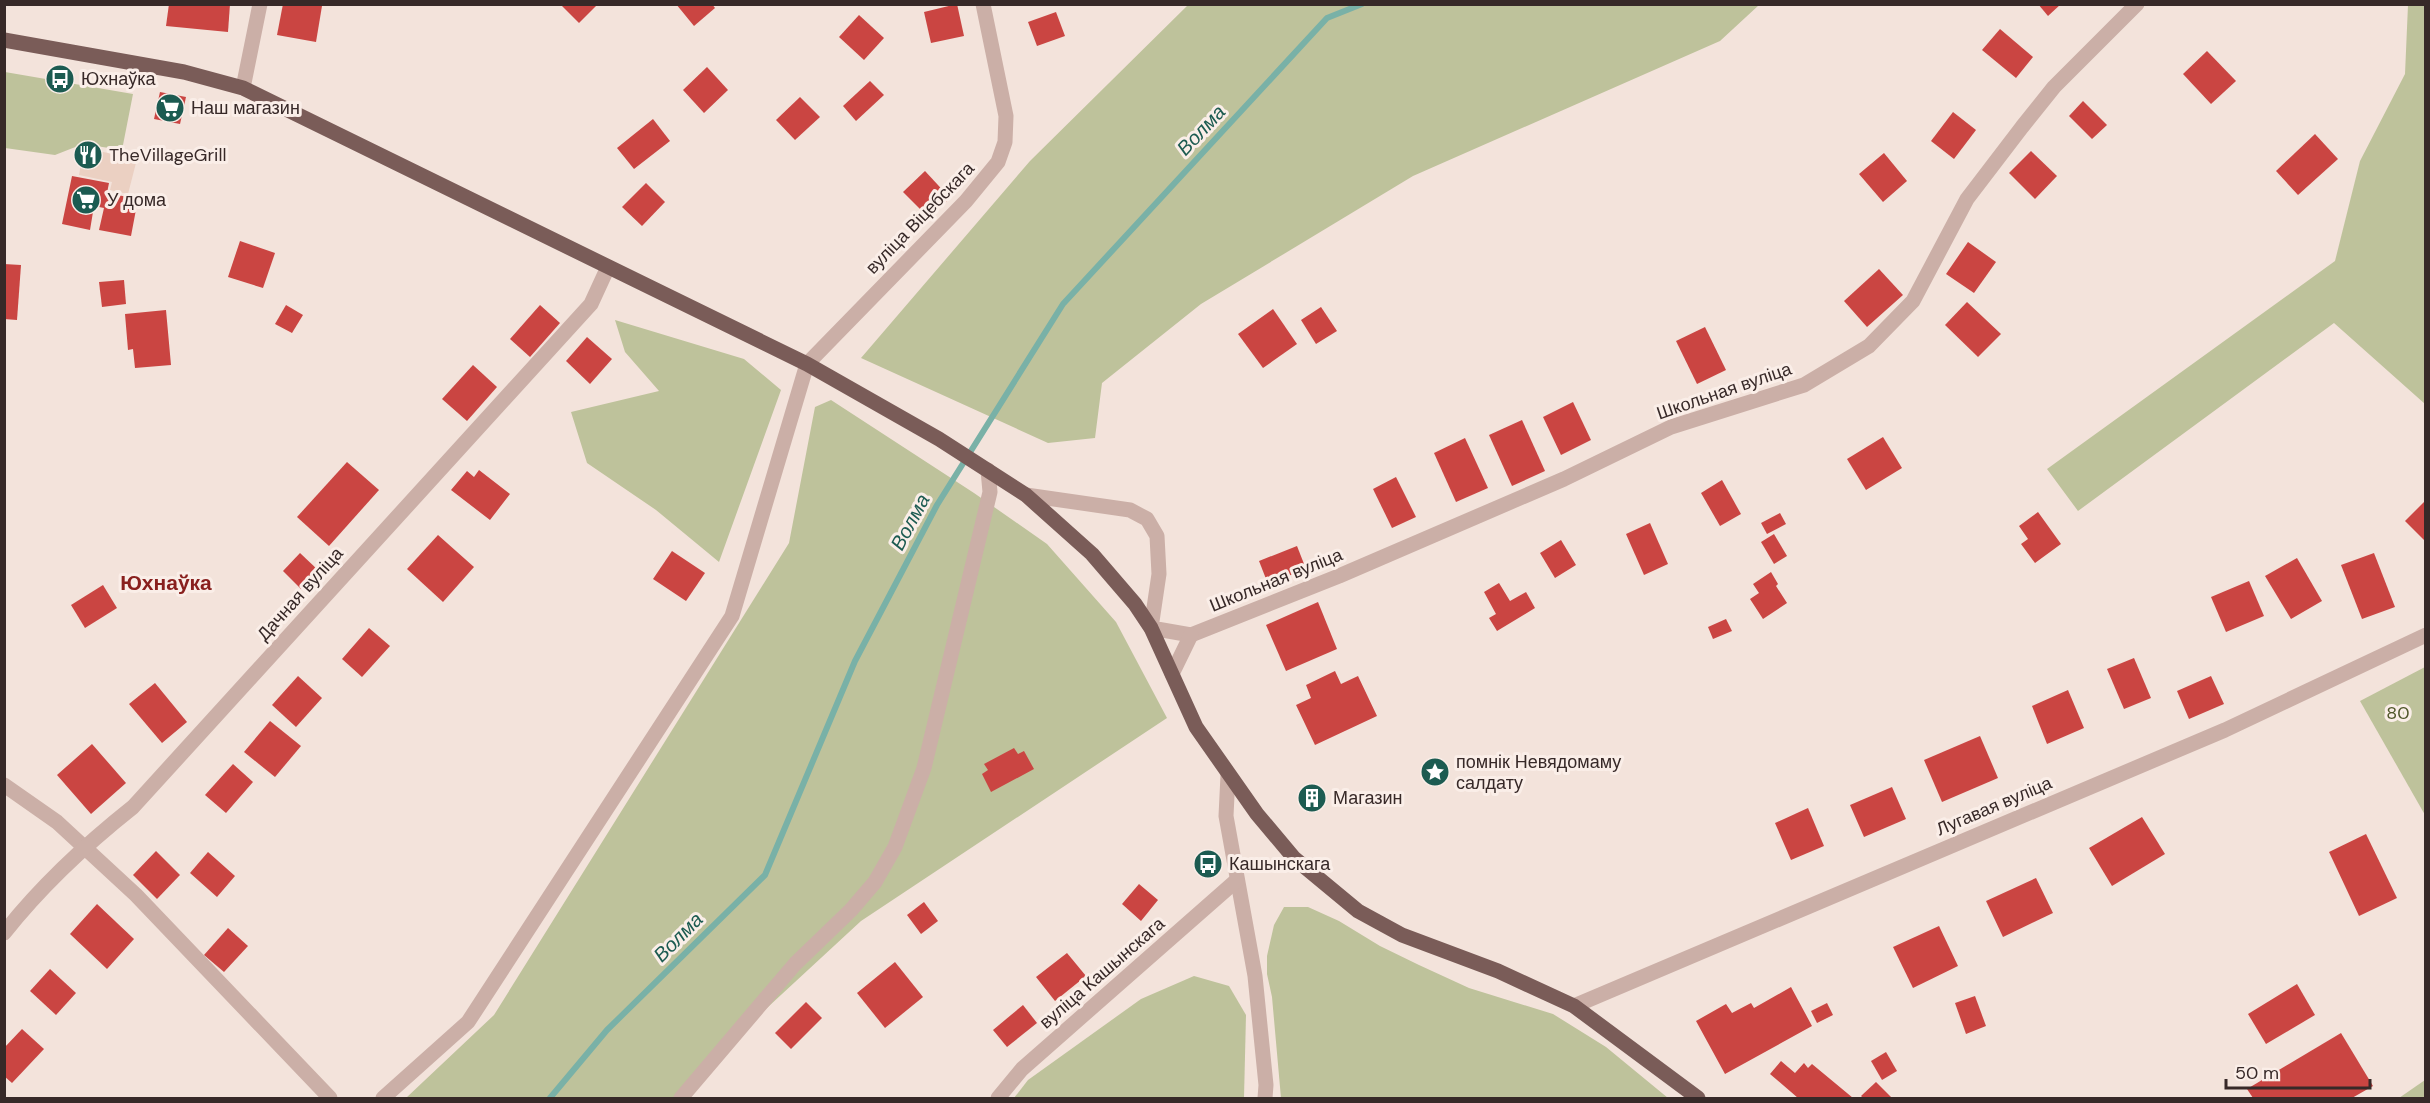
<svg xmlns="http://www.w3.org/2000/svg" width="2430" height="1103" font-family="'DM Sans',sans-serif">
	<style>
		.green { fill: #bec29b }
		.plaza { fill: #ebd0c2 }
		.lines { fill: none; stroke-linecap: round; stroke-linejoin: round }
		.stream { stroke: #79b1a7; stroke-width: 6 }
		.building { fill: #ca4542 }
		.minor { stroke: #cbafa7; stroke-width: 15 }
		.major { stroke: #7a5c58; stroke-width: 15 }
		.labels { text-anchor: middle; stroke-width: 6; stroke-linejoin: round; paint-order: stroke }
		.poi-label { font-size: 18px; fill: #372928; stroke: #faeee8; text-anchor: start }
		.street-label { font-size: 18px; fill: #372928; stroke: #faeee8 }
		.park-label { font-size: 18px; fill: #50572a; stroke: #faeee8 }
		.water-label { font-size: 20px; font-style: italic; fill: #1c5b51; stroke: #faeee8 }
		.quarter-label { font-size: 21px; font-weight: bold; fill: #89201e; stroke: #faeee8 }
	</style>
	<rect width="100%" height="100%" fill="#f3e3db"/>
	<!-- green -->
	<g class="green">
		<polygon points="1188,5 1188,4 1759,5 1720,41 1413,176 1201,304 1102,383 1095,438 1048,443 861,358 1030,161"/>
		<polygon points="2408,5 2426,5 2425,404 2334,323 2078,511 2047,469 2335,261 2360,161 2405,74"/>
		<polygon points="5,72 133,94 122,150 83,144 55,155 5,148"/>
		<polygon points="615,320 744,359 781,390 719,562 656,510 587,463 571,412 659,391 625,352"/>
		<polygon points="831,400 974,493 1047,544 1116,622 1167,718 861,921 728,1044 678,1098 406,1098 494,1015 789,543 815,407"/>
		<polygon points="2425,667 2425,815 2360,701"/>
		<polygon points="1284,907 1308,907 1339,921 1380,946 1419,965 1469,988 1553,1014 1606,1047 1668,1098 1281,1098 1272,997 1267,974 1267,956 1274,925"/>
		<polygon points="1194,976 1229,986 1246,1015 1244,1098 1014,1098 1028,1080 1141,999"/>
		<polygon points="2425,1080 2425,1098 2399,1098"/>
	</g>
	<!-- plaza -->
	<polygon class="plaza" points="84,148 137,159 128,194 110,190 112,182 79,175"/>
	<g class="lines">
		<!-- stream -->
		<polyline class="stream" points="550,1098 607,1030 765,875 855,661 937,505 1063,304 1327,18 1362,4"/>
	</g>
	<!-- building -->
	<g class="building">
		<polygon points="169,4 230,4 228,32 166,26"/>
		<polygon points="283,4 322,6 316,42 277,35"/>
		<polygon points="560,4 598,4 579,23"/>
		<polygon points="676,4 712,4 715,8 694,26"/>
		<polygon points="957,4 964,36 931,43 924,12"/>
		<polygon points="2038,4 2061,4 2048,16"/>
		<polygon points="1056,12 1065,36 1037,46 1028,22"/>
		<polygon points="859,15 884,38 864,60 839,37"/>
		<polygon points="2000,29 2033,57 2016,78 1982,50"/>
		<polygon points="2207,51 2236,81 2211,104 2183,74"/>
		<polygon points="707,67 728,90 704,113 683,90"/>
		<polygon points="870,81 884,95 856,121 843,106"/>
		<polygon points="160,92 186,97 180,124 154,119"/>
		<polygon points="800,97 820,117 795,140 776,120"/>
		<polygon points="2083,101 2107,125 2092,139 2069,116"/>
		<polygon points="1953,112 1976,130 1954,159 1931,141"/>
		<polygon points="653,119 670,141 634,169 617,148"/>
		<polygon points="2315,134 2338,159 2298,195 2276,171"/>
		<polygon points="2031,151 2057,176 2035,199 2009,173"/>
		<polygon points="1884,153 1907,181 1883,202 1859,174"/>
		<polygon points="925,171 950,198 929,218 903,192"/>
		<polygon points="72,176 109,183 107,193 138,199 131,236 99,230 104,208 94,206 90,230 62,224"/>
		<polygon points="646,183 665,202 642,226 622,207"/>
		<polygon points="240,241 275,253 263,288 228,277"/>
		<polygon points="1968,242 1996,262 1974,293 1946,274"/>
		<polygon points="4,264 21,265 17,320 4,319"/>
		<polygon points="1879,269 1903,295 1867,327 1844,301"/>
		<polygon points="124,280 126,304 102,307 99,282"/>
		<polygon points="1967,302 2001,334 1978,357 1945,325"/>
		<polygon points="286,305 303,315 292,333 275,324"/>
		<polygon points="540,305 560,323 530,357 510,339"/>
		<polygon points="1321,307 1337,331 1316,344 1301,320"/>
		<polygon points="1273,309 1297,344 1263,368 1238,334"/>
		<polygon points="166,310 171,365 135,368 133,349 128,350 125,314"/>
		<polygon points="1705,327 1726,370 1697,384 1676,341"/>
		<polygon points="587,337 612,359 590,384 566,361"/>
		<polygon points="473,365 497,387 467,421 442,399"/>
		<polygon points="1573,402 1591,440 1561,455 1543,417"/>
		<polygon points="1522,420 1545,471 1512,486 1489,435"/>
		<polygon points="1883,437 1902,468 1866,490 1847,459"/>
		<polygon points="1465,438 1488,488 1456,502 1434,453"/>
		<polygon points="347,462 379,490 329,546 297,517"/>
		<polygon points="479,470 510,494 490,520 451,490 467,471 474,477"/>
		<polygon points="1396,477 1416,517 1392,528 1373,489"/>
		<polygon points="1722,480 1741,514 1720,526 1701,493"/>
		<polygon points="2426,500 2426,542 2405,521"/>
		<polygon points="2038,512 2061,544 2035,563 2021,544 2028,539 2019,526"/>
		<polygon points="1780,513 1786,524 1767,534 1761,523"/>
		<polygon points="1650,523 1668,564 1644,575 1626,534"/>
		<polygon points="1774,534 1787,556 1774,564 1761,542"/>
		<polygon points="438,535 474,567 443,602 407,569"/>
		<polygon points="1561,540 1576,565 1555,578 1540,553"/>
		<polygon points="1297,546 1306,569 1268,584 1259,561"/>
		<polygon points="672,551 705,573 686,601 653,579"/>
		<polygon points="300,553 319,571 301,589 283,571"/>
		<polygon points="2374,553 2395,607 2362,619 2341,565"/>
		<polygon points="2297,558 2322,601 2291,619 2265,576"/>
		<polygon points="1771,572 1778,584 1776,586 1787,603 1763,619 1750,599 1759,593 1753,584"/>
		<polygon points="2249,581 2264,616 2226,632 2211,597"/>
		<polygon points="1499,583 1510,601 1526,592 1535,608 1497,631 1489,618 1496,614 1484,592"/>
		<polygon points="103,585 117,608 85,628 71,605"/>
		<polygon points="1318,602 1337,649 1286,671 1266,625"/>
		<polygon points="1726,619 1732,631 1713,639 1708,627"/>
		<polygon points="369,628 390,646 362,677 342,659"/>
		<polygon points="2134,658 2151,698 2124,709 2107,669"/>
		<polygon points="1335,671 1341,684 1358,676 1377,716 1315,745 1296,705 1311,698 1306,685"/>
		<polygon points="298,676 322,698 296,727 272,705"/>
		<polygon points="2211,676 2224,704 2189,719 2177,691"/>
		<polygon points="155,683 187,722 162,743 129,704"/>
		<polygon points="2068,690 2084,728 2047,744 2032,706"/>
		<polygon points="270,721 301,746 275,777 244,752"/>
		<polygon points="1980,736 1998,778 1942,802 1924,760"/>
		<polygon points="92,744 126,783 91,814 57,775"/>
		<polygon points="1014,748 1018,754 1024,751 1034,769 991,792 982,774 988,770 984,764"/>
		<polygon points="233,764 253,782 226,813 205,795"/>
		<polygon points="1892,787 1906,819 1864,837 1850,805"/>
		<polygon points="1317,791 1320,800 1307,805 1304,797"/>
		<polygon points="1808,808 1824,846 1791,860 1775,823"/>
		<polygon points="2142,817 2165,854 2112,886 2089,848"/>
		<polygon points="2366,834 2397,898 2359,916 2329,852"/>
		<polygon points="156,851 180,875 157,899 133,875"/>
		<polygon points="208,852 235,876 217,897 190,873"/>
		<polygon points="2036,878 2053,913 2003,937 1986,901"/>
		<polygon points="1139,884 1158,900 1141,921 1122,904"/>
		<polygon points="924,902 938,921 921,934 907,915"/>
		<polygon points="97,904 134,939 107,969 70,934"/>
		<polygon points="1939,926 1958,966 1913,988 1893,947"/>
		<polygon points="228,928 248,946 224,972 204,955"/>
		<polygon points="1067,953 1086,976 1055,1001 1036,977"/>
		<polygon points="895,962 923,997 885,1028 857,993"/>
		<polygon points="50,969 76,993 56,1015 30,991"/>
		<polygon points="2297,984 2315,1015 2266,1044 2248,1014"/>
		<polygon points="1791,987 1812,1026 1725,1074 1696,1021 1726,1004 1732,1013 1751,1003 1754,1008"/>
		<polygon points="1975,996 1986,1026 1966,1034 1955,1003"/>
		<polygon points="806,1002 822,1018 791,1049 775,1033"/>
		<polygon points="1827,1003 1833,1015 1817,1023 1811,1011"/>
		<polygon points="1023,1005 1037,1023 1007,1047 993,1030"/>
		<polygon points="22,1029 44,1049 12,1083 4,1076 4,1048"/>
		<polygon points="2341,1033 2373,1086 2352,1098 2253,1098 2247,1089"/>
		<polygon points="1886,1052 1897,1071 1882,1080 1871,1061"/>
		<polygon points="1781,1061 1795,1073 1804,1063 1808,1068 1812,1064 1853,1098 1798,1098 1770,1074"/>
		<polygon points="1876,1082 1892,1098 1863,1098 1861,1096"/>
	</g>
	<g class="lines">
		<!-- minor -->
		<g class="minor">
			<polyline points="243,88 260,4"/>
			<polyline points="1026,495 1130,510 1147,519 1157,536 1159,574 1151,628 1191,635 1339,576 1564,479 1671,427 1804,385 1869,346 1913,301 1967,199 2022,127 2054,87 2137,4"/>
			<polyline points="1172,674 1191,635"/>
			<polyline points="1228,775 1226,816 1255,976 1266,1085 1265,1098"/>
			<polyline points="4,785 57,822 136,895 330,1098"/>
			<path d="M4 933C42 885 85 845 133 807L591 304 608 267"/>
			<polyline points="1574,1006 2225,730 2426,635"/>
			<polyline points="383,1098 468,1022 732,616 807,364 966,201 998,162 1005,142 1006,116 983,4"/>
			<polyline points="681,1098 795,964 851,910 875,882 895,847 924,768 990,492 988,470"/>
			<polyline points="998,1098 1022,1069 1237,880"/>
		</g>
		<!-- major -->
		<polyline class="major" points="4,40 184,72 243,88 807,364 939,439 1026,495 1092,554 1135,604 1151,628 1196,727 1257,814 1294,858 1358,911 1402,935 1498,971 1574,1006 1698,1098"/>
	</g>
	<!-- icons -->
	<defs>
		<g id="bus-disc" transform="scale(1.5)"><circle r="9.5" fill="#1c5b51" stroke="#faeee8"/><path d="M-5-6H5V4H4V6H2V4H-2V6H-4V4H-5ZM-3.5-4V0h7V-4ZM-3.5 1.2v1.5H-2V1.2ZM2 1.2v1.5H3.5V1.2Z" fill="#fff"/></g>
		<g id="supermarket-disc" transform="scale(1.5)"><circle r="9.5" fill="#1c5b51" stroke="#faeee8"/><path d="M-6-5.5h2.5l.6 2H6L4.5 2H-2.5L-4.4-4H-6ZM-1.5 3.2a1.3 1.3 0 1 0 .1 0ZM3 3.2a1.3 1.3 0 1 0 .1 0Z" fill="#fff"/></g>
		<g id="restaurant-disc" transform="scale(1.5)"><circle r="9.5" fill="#1c5b51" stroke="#faeee8"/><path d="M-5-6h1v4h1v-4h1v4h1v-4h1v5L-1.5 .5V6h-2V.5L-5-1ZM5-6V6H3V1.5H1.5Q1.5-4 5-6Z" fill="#fff"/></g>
		<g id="sight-disc" transform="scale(1.5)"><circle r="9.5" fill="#1c5b51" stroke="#faeee8"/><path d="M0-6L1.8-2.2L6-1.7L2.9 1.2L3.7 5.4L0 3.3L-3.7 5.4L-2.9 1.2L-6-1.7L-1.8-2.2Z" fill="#fff"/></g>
		<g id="building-disc" transform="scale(1.5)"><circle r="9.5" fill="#1c5b51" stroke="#faeee8"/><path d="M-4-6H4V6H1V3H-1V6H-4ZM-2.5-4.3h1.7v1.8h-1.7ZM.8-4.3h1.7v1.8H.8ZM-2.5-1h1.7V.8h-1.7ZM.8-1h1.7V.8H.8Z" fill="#fff"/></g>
	</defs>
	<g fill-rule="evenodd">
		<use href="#bus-disc" x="60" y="79"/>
		<use href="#supermarket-disc" x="170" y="108"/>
		<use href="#restaurant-disc" x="88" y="155"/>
		<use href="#supermarket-disc" x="86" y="200"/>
		<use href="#sight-disc" x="1435" y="772"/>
		<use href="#building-disc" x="1312" y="798"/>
		<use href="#bus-disc" x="1208" y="864"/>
	</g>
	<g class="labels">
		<!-- poi labels -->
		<g class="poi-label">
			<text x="81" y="85">Юхнаўка</text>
			<text x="191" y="114">Наш магазин</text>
			<text x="109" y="161">TheVillageGrill</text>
			<text x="107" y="206">У дома</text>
			<text x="1456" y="768">помнік Невядомаму<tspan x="1456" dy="21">салдату</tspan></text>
			<text x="1333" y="804">Магазин</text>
			<text x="1229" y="870">Кашынскага</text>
		</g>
		<!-- street labels -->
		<g class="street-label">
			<text transform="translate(920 218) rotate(-46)" y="6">вуліца Віцебскага</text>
			<text transform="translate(1724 391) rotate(-19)" y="6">Школьная вуліца</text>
			<text transform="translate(1276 580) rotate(-22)" y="6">Школьная вуліца</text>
			<text transform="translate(300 594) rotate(-48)" y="6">Дачная вуліца</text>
			<text transform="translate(1994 806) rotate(-23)" y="6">Лугавая вуліца</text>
			<text transform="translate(1102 973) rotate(-41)" y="6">вуліца Кашынскага</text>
		</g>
		<!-- park labels -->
		<g class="park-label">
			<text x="2398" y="719">80</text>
		</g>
		<!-- water labels -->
		<g class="water-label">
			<text transform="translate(1201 130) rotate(-47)" y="7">Волма</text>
			<text transform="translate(910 522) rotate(-62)" y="7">Волма</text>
			<text transform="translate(678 937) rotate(-45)" y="7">Волма</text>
		</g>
		<!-- quarter labels -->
		<g class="quarter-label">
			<text x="166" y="590">Юхнаўка</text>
		</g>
	</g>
	<!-- border -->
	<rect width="2430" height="1103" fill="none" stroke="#372928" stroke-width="12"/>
	<!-- scale -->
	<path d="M2226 1079v9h144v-9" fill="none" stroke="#372928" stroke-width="3"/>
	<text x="2235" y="1079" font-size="18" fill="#372928" stroke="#faeee8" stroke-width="4.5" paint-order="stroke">50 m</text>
</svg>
